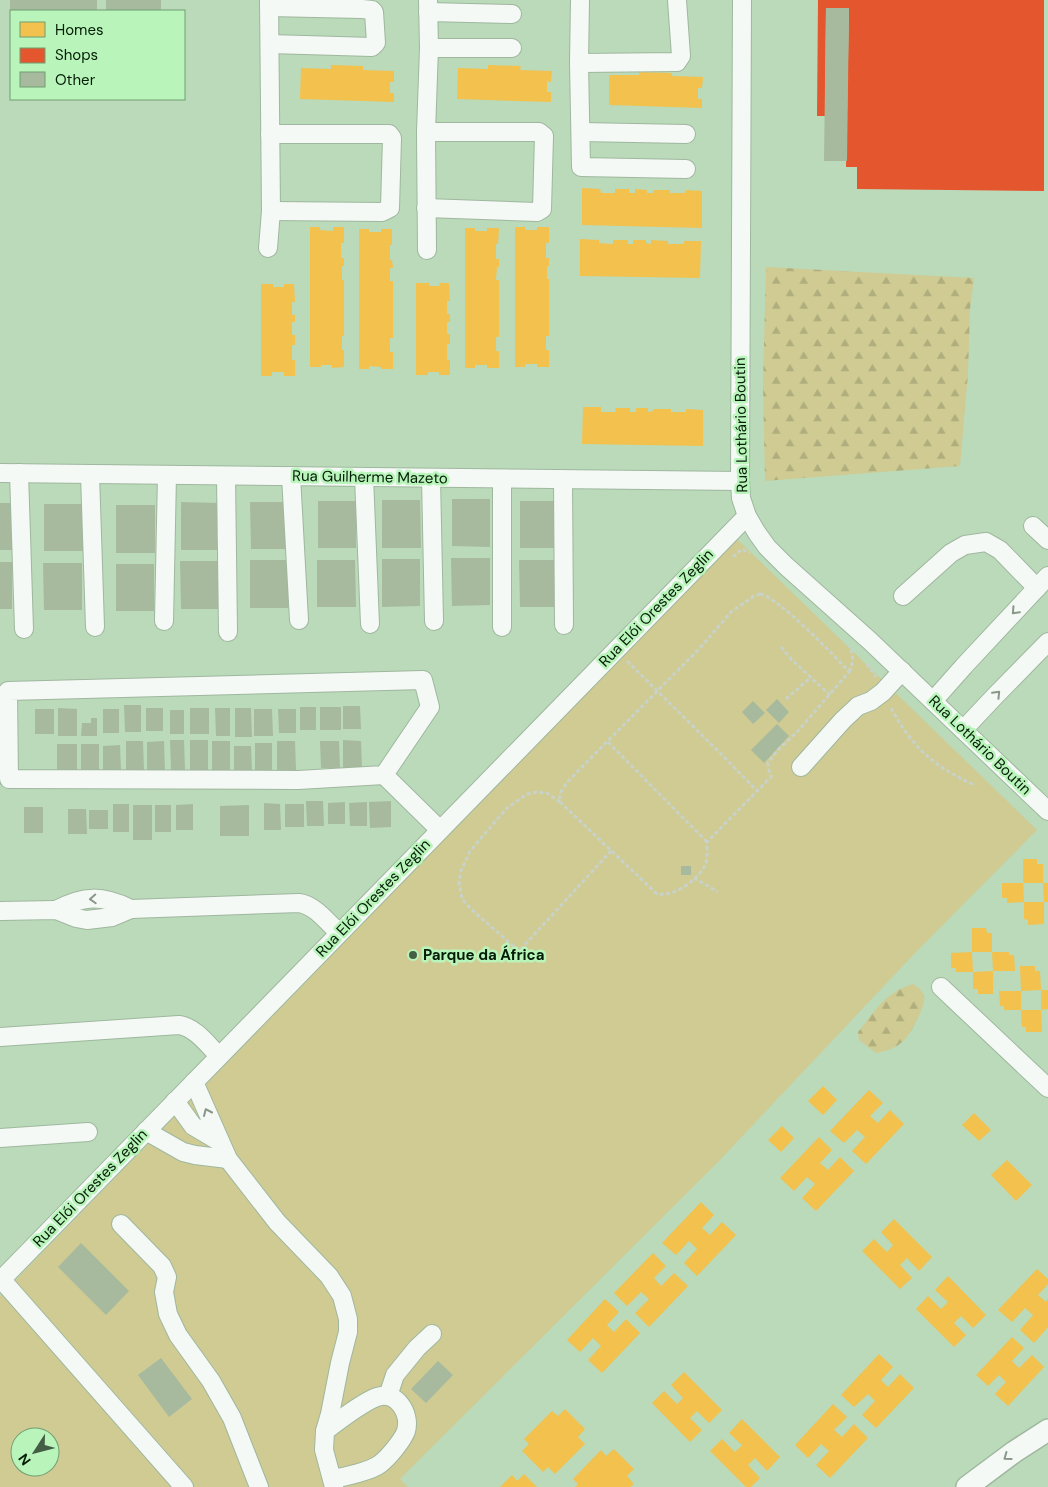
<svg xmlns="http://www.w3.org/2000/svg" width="1048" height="1487" font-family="'DM Sans',sans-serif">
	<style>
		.forest { fill: url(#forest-firs) }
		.park { fill: #cfcb93; fill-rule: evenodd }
		.homes { fill: #f2c14e }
		.shops { fill: #e4572e }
		.building { fill: #a7ba9e }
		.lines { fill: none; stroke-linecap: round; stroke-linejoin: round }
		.minor-casing { stroke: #9fb79f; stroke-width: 20 }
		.major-casing { stroke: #9fb79f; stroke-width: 24 }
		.path { stroke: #c8d2c8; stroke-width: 3; stroke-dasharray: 4 2.5; stroke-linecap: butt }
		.minor { stroke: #f5f9f5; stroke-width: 18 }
		.major { stroke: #f5f9f5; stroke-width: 21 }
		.oneway { stroke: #89968a }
		.poi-dot { fill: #445e46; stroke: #b9f5ba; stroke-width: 2 }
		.labels { text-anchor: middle; stroke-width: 5; stroke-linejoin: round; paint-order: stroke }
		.street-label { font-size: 15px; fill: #051c07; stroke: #b9f5ba }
		.poi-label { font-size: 15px; font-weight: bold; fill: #051c07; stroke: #b9f5ba; text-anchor: start }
	</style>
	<defs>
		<pattern id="forest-firs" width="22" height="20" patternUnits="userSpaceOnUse" patternTransform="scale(1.25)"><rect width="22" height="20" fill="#cfcb93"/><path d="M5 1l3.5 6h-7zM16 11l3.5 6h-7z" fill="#b0ae7d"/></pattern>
	</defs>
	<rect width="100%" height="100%" fill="#badaba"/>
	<!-- forest -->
	<g class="forest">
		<polygon points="766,267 974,278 970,309 968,374 960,466 765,481 763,385"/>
		<path d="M913 984C918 987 922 990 924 996 926 1006 910 1036 902 1042 894 1049 886 1051 876 1053L859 1040 858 1032C876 1010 884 993 913 984Z"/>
	</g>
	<!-- park -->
	<path class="park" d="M737 539 1037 830 916 952 718 1162 400 1479 408 1487H0V1296ZM20 1437H50V1467H20Z"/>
	<!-- homes -->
	<g class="homes">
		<polygon points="331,65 363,66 363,70 394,71 394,82 390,82 390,93 394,93 394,102 300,99 301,68 331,69"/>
		<polygon points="488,65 521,66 520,70 552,71 551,82 547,81 547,92 551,92 551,102 457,99 458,68 488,69"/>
		<polygon points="639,72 672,73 672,76 703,77 702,88 698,88 698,99 702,99 702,108 609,105 609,75 639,75"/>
		<polygon points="582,188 600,189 601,193 615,193 615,189 629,189 629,193 635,193 635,189 647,190 647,193 653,193 653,190 670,190 670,193 685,193 686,190 702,191 702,228 582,225"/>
		<polygon points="310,227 320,227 320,230 333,231 333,227 344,227 344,243 341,243 341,258 344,258 344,266 342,266 342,280 344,280 344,336 342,336 342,350 344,350 344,367 332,368 332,365 321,365 321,367 310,367"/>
		<polygon points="515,227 525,227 525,230 537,230 537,227 549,227 549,243 546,243 546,258 549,258 549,266 547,266 547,279 549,279 549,336 546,336 546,350 549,350 549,367 537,367 537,364 525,364 525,367 515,367"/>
		<polygon points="465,228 475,228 475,231 487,231 487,228 499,228 498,244 496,244 496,259 499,259 499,267 497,267 496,280 499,280 499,337 496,337 496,351 499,351 499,368 487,368 487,365 475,365 475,368 465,368"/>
		<polygon points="359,229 369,229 369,232 381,232 381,229 392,229 392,245 390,245 390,260 392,260 393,268 390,268 390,281 393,281 393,338 390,338 390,352 393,352 393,369 381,369 381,367 369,366 369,369 359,369"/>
		<polygon points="580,239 599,240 599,243 613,244 613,240 628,240 628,244 633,244 633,240 646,240 646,243 651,244 651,240 668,241 668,244 684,244 684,241 701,241 700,278 580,276"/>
		<polygon points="416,283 429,283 429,286 440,286 439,283 449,283 450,301 447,301 447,314 450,314 450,322 447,322 447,334 450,334 450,344 447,344 447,360 450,360 450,375 439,375 439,372 428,372 428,375 416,375"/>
		<polygon points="261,284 273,284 273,287 284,287 284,284 294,284 295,302 292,302 292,315 295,315 295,322 292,322 292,335 295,335 295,345 292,345 292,360 295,360 295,376 284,376 284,372 272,372 272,376 261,376"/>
		<polygon points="583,407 601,407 601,412 616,412 615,408 630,408 630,412 636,412 636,408 648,408 648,412 653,411 653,409 671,409 671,412 686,412 686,409 703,410 703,446 582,444"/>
		<polygon points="1023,859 1037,859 1037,864 1043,864 1043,883 1048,883 1048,902 1044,902 1043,883 1023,883"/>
		<polygon points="1002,883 1023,883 1024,902 1007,903 1007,898 1002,898"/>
		<polygon points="1024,902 1044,902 1044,924 1028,925 1028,920 1024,919"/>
		<polygon points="972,928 986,928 987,933 992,933 992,952 972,952"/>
		<polygon points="972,952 973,972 956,972 956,968 951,968 951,953"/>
		<polygon points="992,952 1009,952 1009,955 1014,955 1015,971 993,971 993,994 978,994 978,989 973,989 973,972 993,971"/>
		<polygon points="1020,966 1035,966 1035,971 1040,971 1041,990 1021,991"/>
		<polygon points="1041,990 1048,990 1048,1009 1041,1010 1042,1032 1026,1032 1026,1027 1022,1027 1021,1010 1041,1010"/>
		<polygon points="999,991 1021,991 1021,1010 1004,1010 1004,1006 1000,1006"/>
		<polygon points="823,1086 837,1100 823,1115 808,1101"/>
		<polygon points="869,1090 883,1103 870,1116 878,1123 890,1110 904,1124 866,1164 852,1151 865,1137 857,1130 844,1143 830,1131"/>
		<polygon points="974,1113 991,1130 979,1141 962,1125"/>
		<polygon points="782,1126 794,1138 781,1152 768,1140"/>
		<polygon points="819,1137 832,1150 820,1163 828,1170 840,1157 854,1171 816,1211 802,1198 815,1184 807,1177 794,1191 780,1178"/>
		<polygon points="1007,1160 1032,1185 1016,1201 991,1175"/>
		<polygon points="701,1202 714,1215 702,1228 710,1235 722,1222 736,1235 697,1276 684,1263 697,1249 689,1241 676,1255 662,1243"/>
		<polygon points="894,1219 932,1257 919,1271 907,1258 900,1265 912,1278 900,1289 862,1251 874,1239 887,1252 893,1245 881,1232"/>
		<polygon points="653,1253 666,1266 654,1278 661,1286 674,1273 688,1286 649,1327 635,1313 649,1299 641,1292 627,1306 614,1293"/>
		<polygon points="1037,1269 1048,1279 1048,1284 1038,1295 1046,1302 1048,1299 1048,1327 1034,1343 1020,1330 1033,1315 1025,1308 1012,1322 998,1310"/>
		<polygon points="948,1276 986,1315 973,1328 961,1316 954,1323 966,1335 954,1347 916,1309 928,1296 941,1309 948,1302 935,1290"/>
		<polygon points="605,1299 619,1312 607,1325 614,1332 626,1319 640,1333 602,1373 588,1360 601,1346 593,1338 580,1352 567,1340"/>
		<polygon points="1012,1337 1024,1348 1012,1361 1019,1368 1032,1355 1044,1367 1008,1406 995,1394 1006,1382 999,1375 988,1386 976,1375"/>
		<polygon points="879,1354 893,1367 881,1380 888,1387 900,1374 914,1388 876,1428 862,1415 875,1401 868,1394 854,1407 841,1395"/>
		<polygon points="684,1372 722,1410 709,1423 697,1411 690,1418 702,1430 690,1442 652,1403 664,1391 677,1404 683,1398 671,1385"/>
		<polygon points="833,1404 847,1417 834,1430 842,1437 854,1424 868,1438 830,1478 816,1465 829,1451 821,1444 808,1458 795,1445"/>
		<polygon points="565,1409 585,1429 578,1437 585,1444 555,1474 548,1467 543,1472 522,1451 529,1444 524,1439 552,1411 558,1416"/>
		<polygon points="742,1419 780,1457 767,1471 755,1458 748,1465 760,1478 751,1487 746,1487 710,1451 722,1439 735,1452 742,1445 729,1433"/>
		<polygon points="614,1449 634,1469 627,1476 634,1484 630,1487 575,1487 578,1484 573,1479 601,1450 606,1456"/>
		<polygon points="524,1474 537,1487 500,1487 512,1475 517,1481"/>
	</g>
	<!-- shops -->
	<polygon class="shops" points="818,0 1044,0 1044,191 857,189 857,167 846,167 849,8 826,8 825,116 817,116"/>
	<!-- building -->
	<g class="building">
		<rect x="10" y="0" width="87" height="11"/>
		<rect x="106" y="0" width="55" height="11"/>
		<polygon points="826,8 849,8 847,161 824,161"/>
		<polygon points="452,499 490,499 490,547 452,546"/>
		<polygon points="382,500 420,500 421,548 382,548"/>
		<rect x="318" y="501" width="38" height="47"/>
		<rect x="520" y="501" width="38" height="47"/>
		<polygon points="181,502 219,503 220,550 181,550"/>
		<polygon points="250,502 289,502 289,549 251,549"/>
		<rect x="0" y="503" width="13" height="47"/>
		<polygon points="44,504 82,504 83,551 44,551"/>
		<rect x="116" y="505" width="39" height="48"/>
		<polygon points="451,558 490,558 490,605 452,606"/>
		<polygon points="382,559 420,559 420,606 382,607"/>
		<rect x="250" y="560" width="38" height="48"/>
		<polygon points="317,560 355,560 356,607 317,607"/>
		<polygon points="519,560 558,560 558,607 520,607"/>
		<polygon points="180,561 218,561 219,609 181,609"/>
		<rect x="0" y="562" width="12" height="47"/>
		<polygon points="43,563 82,563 82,610 44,610"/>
		<rect x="116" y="564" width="38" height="47"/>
		<polygon points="777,699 789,712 779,723 766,710"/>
		<polygon points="753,701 765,713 753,724 742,712"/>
		<polygon points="124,705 141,705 141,732 125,732"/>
		<polygon points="343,706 360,706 361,729 343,729"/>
		<rect x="300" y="707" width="16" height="23"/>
		<rect x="320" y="707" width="21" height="23"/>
		<polygon points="58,708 77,709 77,736 58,736"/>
		<rect x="146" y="708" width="17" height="23"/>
		<rect x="190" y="708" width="19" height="26"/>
		<polygon points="215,708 230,708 230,736 216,736"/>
		<polygon points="235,708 251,708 252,737 235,737"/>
		<rect x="35" y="709" width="19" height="25"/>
		<rect x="103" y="709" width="16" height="24"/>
		<polygon points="254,709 272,709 273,736 254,736"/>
		<polygon points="278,709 296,709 296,733 279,733"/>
		<rect x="170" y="710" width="14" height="24"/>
		<polygon points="91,718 97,718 97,736 81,736 82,723 91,723"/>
		<polygon points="777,724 789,736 764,763 751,750"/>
		<polygon points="170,740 184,740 185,770 171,770"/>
		<rect x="190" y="740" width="18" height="30"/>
		<polygon points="343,740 361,741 362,768 343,769"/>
		<polygon points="126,741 143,741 144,771 126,771"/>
		<polygon points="164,741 165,771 147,771 147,742"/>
		<rect x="212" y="741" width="18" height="29"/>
		<polygon points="277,741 295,741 296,770 277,770"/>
		<polygon points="320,741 339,741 340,768 321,768"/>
		<rect x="255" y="743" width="17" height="29"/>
		<polygon points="57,744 77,744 77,772 57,773"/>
		<rect x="81" y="744" width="18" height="28"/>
		<polygon points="120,745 121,771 103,771 103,746"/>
		<polygon points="234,746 251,746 252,771 234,771"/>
		<polygon points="306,801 323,801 324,826 307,826"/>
		<polygon points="391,801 391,827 370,828 369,802"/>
		<polygon points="345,802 345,824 328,824 328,803"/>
		<polygon points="367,802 367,826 350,826 349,803"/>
		<polygon points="264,803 280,804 281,830 264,830"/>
		<rect x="113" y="804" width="16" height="28"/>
		<polygon points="193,804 193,830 176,830 176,805"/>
		<rect x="285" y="804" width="19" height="23"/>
		<rect x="133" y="805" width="19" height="35"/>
		<rect x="155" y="805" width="16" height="27"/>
		<polygon points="249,805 249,836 220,836 220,806"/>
		<rect x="24" y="807" width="19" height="26"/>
		<polygon points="68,809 86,809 87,834 68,834"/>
		<rect x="89" y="810" width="19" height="19"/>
		<rect x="681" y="866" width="10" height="9"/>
		<polygon points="81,1243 129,1291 106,1315 58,1267"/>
		<polygon points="161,1358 192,1399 169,1417 138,1375"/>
		<polygon points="438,1361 453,1375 426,1403 411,1389"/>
	</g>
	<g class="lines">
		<!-- minor casing -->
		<g class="minor-casing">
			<g id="minor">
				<polyline points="580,0 579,63 581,167 686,169"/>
				<polyline points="742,0 740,481 741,498 747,516 757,533 767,547 786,566 870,641 1048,811"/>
				<polyline points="269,7 362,9 372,10 374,12 376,43 372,47 270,44"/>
				<polyline points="428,12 512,14"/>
				<polyline points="429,48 512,48"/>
				<polyline points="579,63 677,62 681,56 677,0"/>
				<polyline points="581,132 686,134"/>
				<polyline points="270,134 389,134 392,138 390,208 382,212 271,211"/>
				<polyline points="426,208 537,212 542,209 544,136 539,132 426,132"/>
				<polyline points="268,248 271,211 269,0"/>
				<polyline points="427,250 426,132 429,48 428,0"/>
				<polyline points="0,473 740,481"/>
				<polyline points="19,473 24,629"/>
				<polyline points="90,474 95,627"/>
				<polyline points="226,476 228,632"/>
				<polyline points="291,476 299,620"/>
				<polyline points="364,477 370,624"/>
				<polyline points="431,478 434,621"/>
				<polyline points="502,479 502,627"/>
				<polyline points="563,479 564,625"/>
				<polyline points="1033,526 1048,540"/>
				<polyline points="903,596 951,553 965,545 986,542 1000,550 1037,588"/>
				<polyline points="164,621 167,475"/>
				<polyline points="933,701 964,666 1048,576"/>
				<polyline points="963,730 995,696 1048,642"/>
				<polyline points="801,767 843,720 858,706 871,701 883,692 902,671"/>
				<polyline points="384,775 430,707 423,680 8,691 9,779 298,780 384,775 440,830"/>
				<path d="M56 910C84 895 102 895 131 909"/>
				<path d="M0 911 56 910 76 918 87 920 112 917 131 909 299 903C315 905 328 923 339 933"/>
				<polyline points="941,987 1048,1088"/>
				<path d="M0 1037 179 1025C195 1027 208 1045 219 1056"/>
				<polyline points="194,1082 228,1159 277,1222 329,1276 342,1296 348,1319 348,1332 340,1363 330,1414 325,1431 324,1450 334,1487"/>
				<polyline points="175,1101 193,1126 220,1142"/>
				<polyline points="146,1131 183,1152 195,1155 228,1159"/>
				<polyline points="0,1138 88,1132"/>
				<polyline points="121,1224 162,1266 167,1277 164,1292 168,1314 178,1335 211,1381 232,1418 259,1487"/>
				<polyline points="1,1279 184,1487"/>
				<polyline points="0,1281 747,516"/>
				<polyline points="388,1396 395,1375 417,1348 432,1334"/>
				<path d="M325 1431C338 1421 363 1402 377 1397 396 1390 411 1413 406 1431 403 1440 388 1458 380 1464 371 1471 344 1477 332 1479"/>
			</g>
		</g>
		<!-- major casing -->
		<g class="major-casing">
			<polyline id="major" points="967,1487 1014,1452 1048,1430"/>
		</g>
		<!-- path -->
		<g class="path">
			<polyline points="733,557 742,549 750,553"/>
			<path d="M760 594C777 596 836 657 849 672L798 731 777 751 768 763V767L771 777 707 842C707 849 708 860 705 865 698 880 674 897 657 894L560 802C558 789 570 780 578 771L700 648 731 612 754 596Z"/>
			<polyline points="781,647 792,660 830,695"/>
			<polyline points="627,661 724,757 757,791"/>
			<polyline points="867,664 876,677"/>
			<path d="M849 672C854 662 854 656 849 646"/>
			<polyline points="786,699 811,677"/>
			<path d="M891 708C913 748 932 765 974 785"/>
			<polyline points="608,742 707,842"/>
			<polyline points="560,802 547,793 537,792 527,794 507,808 470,851 461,871 459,882 462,899 471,909 519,951 611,851"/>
			<polyline points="694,878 718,892"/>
		</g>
		<!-- minor -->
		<use href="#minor" class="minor"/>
		<!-- major -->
		<use href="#major" class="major"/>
	</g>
	<!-- one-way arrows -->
	<defs><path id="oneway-chevron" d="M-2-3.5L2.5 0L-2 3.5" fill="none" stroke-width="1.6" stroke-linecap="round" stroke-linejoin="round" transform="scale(1.25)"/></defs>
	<g class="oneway">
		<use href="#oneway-chevron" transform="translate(1015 611) rotate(133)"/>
		<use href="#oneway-chevron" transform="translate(997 694) rotate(-46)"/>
		<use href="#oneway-chevron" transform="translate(93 899) rotate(177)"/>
		<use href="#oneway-chevron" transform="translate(207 1112) rotate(-114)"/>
		<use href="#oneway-chevron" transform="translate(1007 1457) rotate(144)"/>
	</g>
	<!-- markers -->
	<circle class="poi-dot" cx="413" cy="955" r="5"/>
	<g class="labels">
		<!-- street labels -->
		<g class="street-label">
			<text transform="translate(741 425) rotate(-91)" y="5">Rua Lothário Boutin</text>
			<text transform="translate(370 477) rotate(1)" y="5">Rua Guilherme Mazeto</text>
			<text transform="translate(656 608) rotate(-46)" y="5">Rua Elói Orestes Zeglin</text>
			<text transform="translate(980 745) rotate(44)" y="5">Rua Lothário Boutin</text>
			<text transform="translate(373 898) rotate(-46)" y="5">Rua Elói Orestes Zeglin</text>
			<text transform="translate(90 1188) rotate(-46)" y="5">Rua Elói Orestes Zeglin</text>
		</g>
		<!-- poi labels -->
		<g class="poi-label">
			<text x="423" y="960">Parque da África</text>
		</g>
	</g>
	<!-- legend -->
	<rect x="10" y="10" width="175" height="90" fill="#b9f5ba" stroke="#719e72"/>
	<rect x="20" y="22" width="25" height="15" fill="#f2c14e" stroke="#719e72"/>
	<text x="55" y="35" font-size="15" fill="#051c07">Homes</text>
	<rect x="20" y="48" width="25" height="15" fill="#e4572e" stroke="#719e72"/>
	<text x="55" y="60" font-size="15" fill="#051c07">Shops</text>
	<rect x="20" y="72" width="25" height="15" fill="#a7ba9e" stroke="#719e72"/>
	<text x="55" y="85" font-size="15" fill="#051c07">Other</text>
	<!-- north arrow -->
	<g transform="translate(35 1452) rotate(234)"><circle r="24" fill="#b9f5ba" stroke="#719e72"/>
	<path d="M0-4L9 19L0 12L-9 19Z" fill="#445e46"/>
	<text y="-8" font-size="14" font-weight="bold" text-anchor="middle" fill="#051c07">N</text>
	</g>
</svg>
